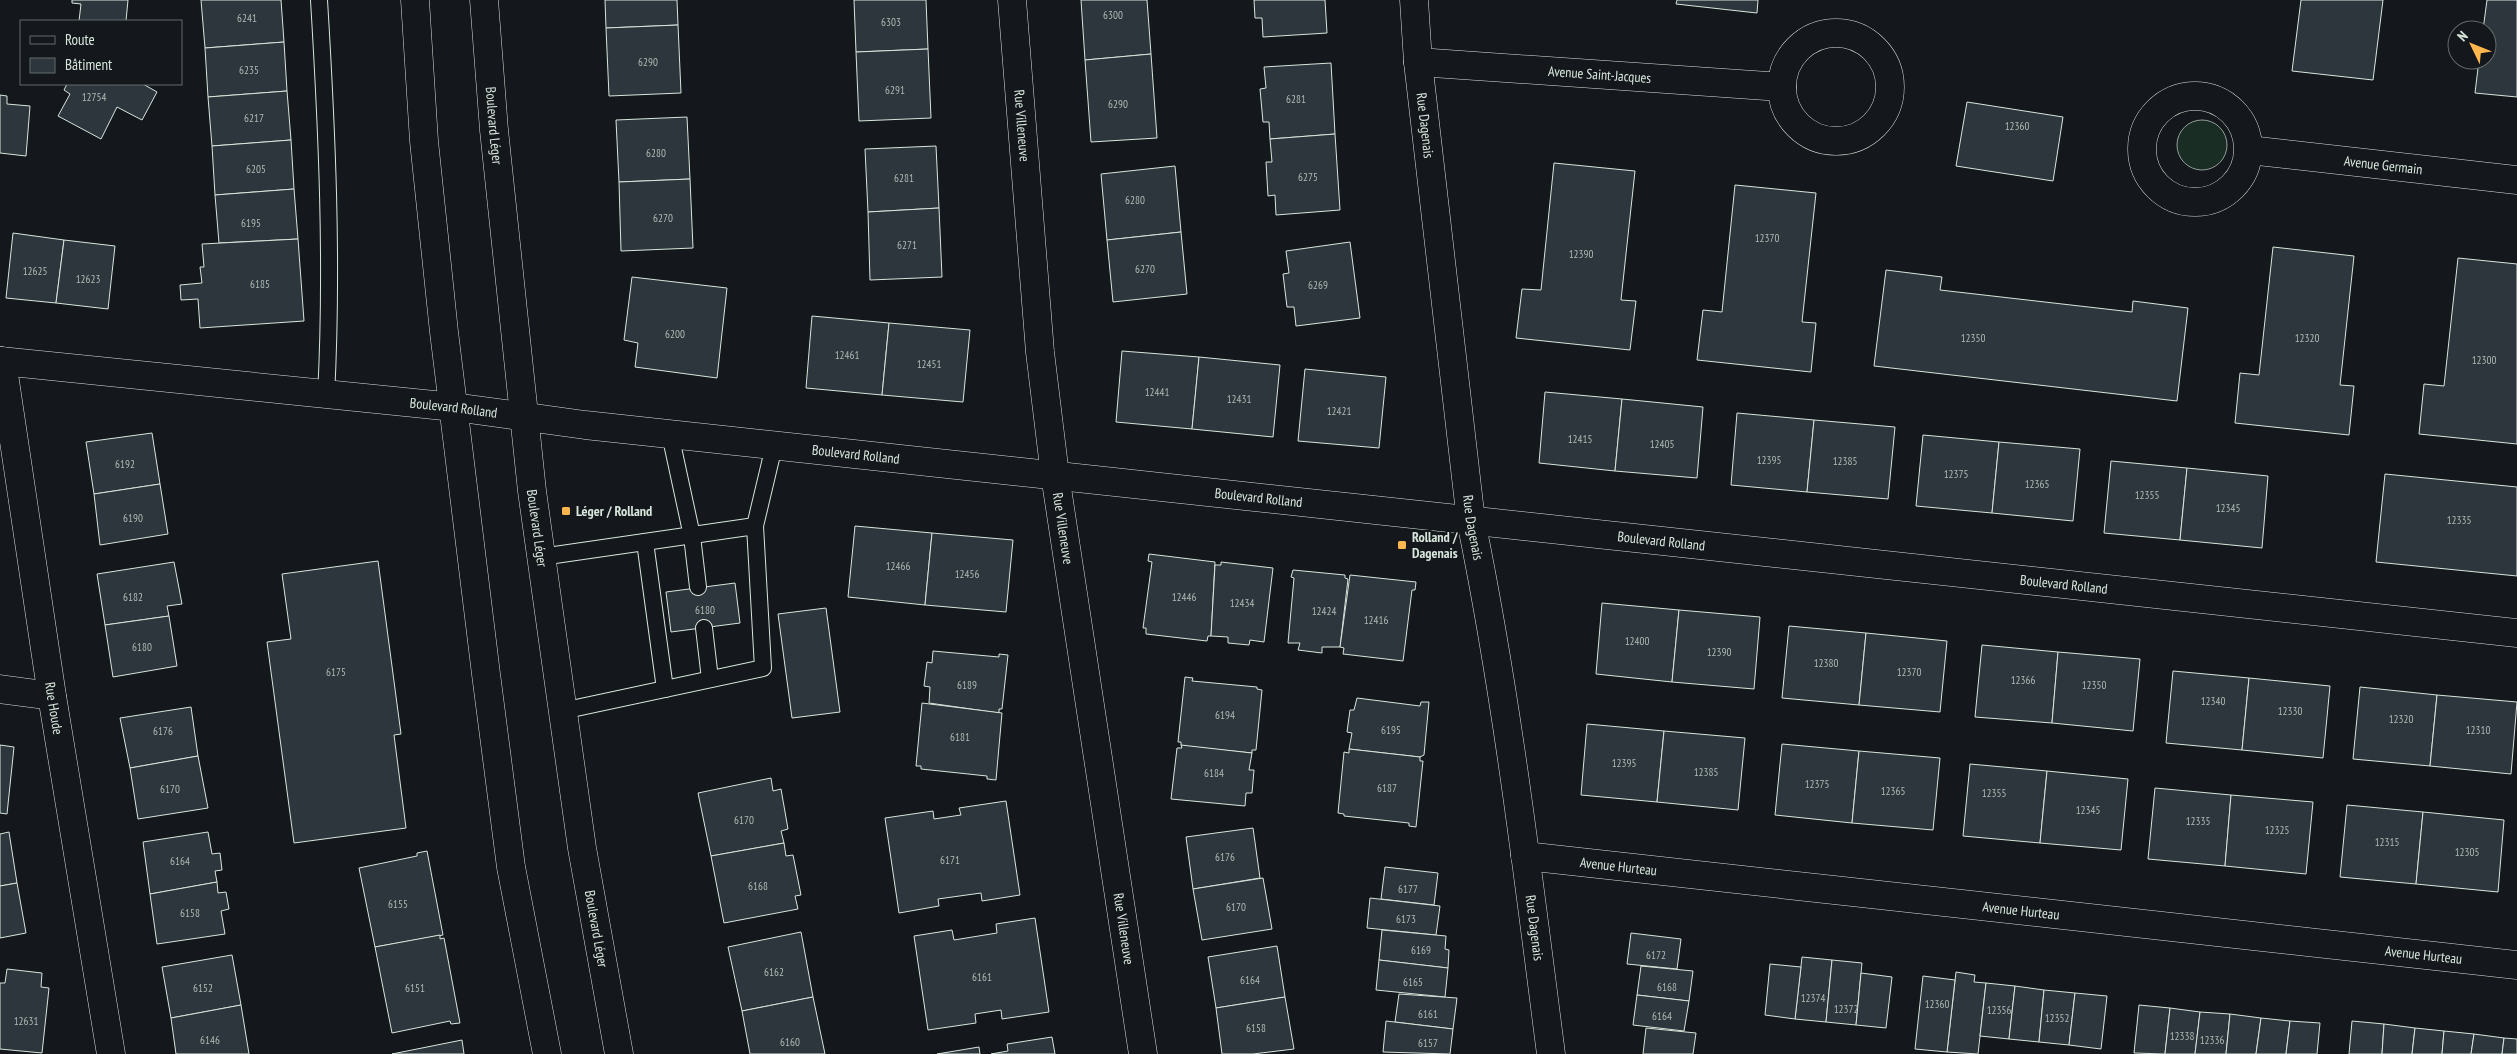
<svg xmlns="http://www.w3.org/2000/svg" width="2517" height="1054" font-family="'PT Sans Narrow',sans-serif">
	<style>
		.green { fill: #1a2d24; stroke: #939e99 }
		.building { fill: #2c363c; stroke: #d8e6dc }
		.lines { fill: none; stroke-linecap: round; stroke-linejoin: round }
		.service-casing { stroke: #d8e6dc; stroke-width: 18 }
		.minor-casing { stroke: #d8e6dc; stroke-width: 29 }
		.secondary-casing { stroke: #d8e6dc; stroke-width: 29 }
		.service { stroke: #14181c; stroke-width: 16 }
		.minor { stroke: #14181c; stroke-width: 28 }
		.secondary { stroke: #14181c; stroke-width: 28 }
		.poi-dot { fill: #ffb74d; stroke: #14181c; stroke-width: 2 }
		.labels { text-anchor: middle; stroke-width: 4; stroke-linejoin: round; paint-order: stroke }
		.number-label { font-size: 11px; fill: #adbab4 }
		.street-label { font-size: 14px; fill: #d8e6dc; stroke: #14181c }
		.poi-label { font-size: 14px; font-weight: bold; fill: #d8e6dc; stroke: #14181c; text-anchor: start }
	</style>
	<rect width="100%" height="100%" fill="#14181c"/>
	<!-- green -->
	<circle class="green" cx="2202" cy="145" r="25"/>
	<!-- building -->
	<g class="building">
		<polygon points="72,0 128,0 126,21 79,21 81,4 72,3"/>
		<polygon points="201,0 281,0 284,42 205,48"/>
		<polygon points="605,0 677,0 678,25 606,28"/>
		<polygon points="854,0 926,0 928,49 856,52"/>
		<polygon points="1081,0 1147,0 1151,54 1085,60"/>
		<polygon points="1254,0 1325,0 1327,33 1263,37 1262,18 1255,18"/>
		<polygon points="1677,0 1758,0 1757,13 1676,4"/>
		<polygon points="2301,0 2383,0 2373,80 2292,71"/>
		<polygon points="2487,0 2517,0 2517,97 2475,93 2479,60 2487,60 2487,30 2483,30"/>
		<polygon points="678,25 681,93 609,96 606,28"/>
		<polygon points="284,42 287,91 208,97 205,48"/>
		<polygon points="928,49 931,118 859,121 856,52"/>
		<polygon points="1151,54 1157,138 1091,142 1085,60"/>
		<polygon points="1331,63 1335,134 1270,139 1269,122 1263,122 1260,89 1266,88 1264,67"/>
		<polygon points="67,84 143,84 157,92 142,120 117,107 101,139 58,116 70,94 64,90"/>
		<polygon points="287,91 291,140 212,146 208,97"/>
		<polygon points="0,95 7,96 7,104 30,106 26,156 0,153"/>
		<polygon points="1967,102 2063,117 2053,181 1956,166"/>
		<polygon points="687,117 690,179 619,182 616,120"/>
		<polygon points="1335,134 1340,210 1276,215 1275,195 1268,196 1266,162 1272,162 1270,139"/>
		<polygon points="291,140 294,189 215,195 212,146"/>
		<polygon points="936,146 939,208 868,212 865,149"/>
		<polygon points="1554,163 1635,171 1621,300 1636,301 1630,350 1516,338 1522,289 1541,290"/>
		<polygon points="1175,166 1181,232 1107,240 1101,174"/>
		<polygon points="690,179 693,248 621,251 619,182"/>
		<polygon points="1735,185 1816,193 1802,322 1816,323 1811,372 1697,360 1703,310 1722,312"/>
		<polygon points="294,189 298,239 219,243 215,195"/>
		<polygon points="939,208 942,277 870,280 868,212"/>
		<polygon points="1181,232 1187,294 1113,302 1107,240"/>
		<polygon points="13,233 64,240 56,303 6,298"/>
		<polygon points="298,239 304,321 200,328 198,299 181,300 180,285 202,283 200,267 204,267 202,244"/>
		<polygon points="64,240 115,246 108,309 56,303"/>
		<polygon points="1350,242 1360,318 1296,326 1294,307 1287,307 1283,274 1289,273 1286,251"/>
		<polygon points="2273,247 2354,256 2340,385 2354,386 2349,435 2235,423 2240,373 2259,375"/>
		<polygon points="2458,258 2517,264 2517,444 2419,434 2424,384 2444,386"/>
		<polygon points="1886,270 1942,277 1940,290 2132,312 2133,301 2188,308 2177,401 1874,366"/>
		<polygon points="632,277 727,288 717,378 635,367 638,343 624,340"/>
		<polygon points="812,316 889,323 882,395 806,388"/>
		<polygon points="889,323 970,330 963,402 882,395"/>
		<polygon points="1122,351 1199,357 1192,429 1116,422"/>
		<polygon points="1199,357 1280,365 1273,437 1192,429"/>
		<polygon points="1305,369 1386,377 1379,448 1298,441"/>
		<polygon points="1545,392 1622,399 1615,471 1539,463"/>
		<polygon points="1622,399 1703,407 1697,478 1615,471"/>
		<polygon points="1737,413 1814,420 1807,492 1731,485"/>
		<polygon points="1814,420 1895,427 1888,499 1807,492"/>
		<polygon points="152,433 160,484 94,494 86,442"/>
		<polygon points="1923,435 1999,442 1992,513 1916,506"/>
		<polygon points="1999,442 2080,449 2073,521 1992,513"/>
		<polygon points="2111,461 2187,468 2180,540 2104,533"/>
		<polygon points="2187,468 2268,476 2262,548 2180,540"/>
		<polygon points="2385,474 2517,487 2517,576 2376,562"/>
		<polygon points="160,484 168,534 100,545 94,494"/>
		<polygon points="855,526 932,533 925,605 848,597"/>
		<polygon points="932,533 1013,540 1006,612 925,605"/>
		<polygon points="1149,554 1215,562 1211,636 1208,636 1207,641 1146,634 1146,628 1143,628 1152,562 1148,561"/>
		<polygon points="378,561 401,734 394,735 406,828 294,843 267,642 291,639 282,574"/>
		<polygon points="174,562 182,604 167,606 169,616 105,625 97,574"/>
		<polygon points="1221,562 1273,568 1264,642 1250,640 1249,645 1228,643 1228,637 1211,636 1215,565 1221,565"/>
		<polygon points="1293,570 1345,575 1345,578 1348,579 1340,647 1322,647 1322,653 1298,650 1300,643 1288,643 1294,578 1291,577"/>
		<polygon points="1350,575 1416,582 1415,590 1412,590 1403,661 1343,654 1344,648 1340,647"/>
		<polygon points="735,583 740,623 671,632 666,592"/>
		<polygon points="1602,603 1679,610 1672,682 1596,674"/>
		<polygon points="826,608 840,712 792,718 778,614"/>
		<polygon points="1679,610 1760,617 1754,689 1672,682"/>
		<polygon points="169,616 177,666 113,677 105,625"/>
		<polygon points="1789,626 1866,633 1859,705 1782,698"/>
		<polygon points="1866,633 1947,641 1940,712 1859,705"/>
		<polygon points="1982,645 2058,652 2052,723 1975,717"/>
		<polygon points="933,651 999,657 999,654 1008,655 1002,709 999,709 999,713 929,703 930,687 924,686 927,662 932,663"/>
		<polygon points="2058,652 2140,659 2133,731 2052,723"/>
		<polygon points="2173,671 2249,678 2242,750 2166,743"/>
		<polygon points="1185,677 1193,678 1192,681 1257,687 1257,689 1262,690 1256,750 1252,750 1252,753 1183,746 1181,745 1181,742 1178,742"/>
		<polygon points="2249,678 2330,686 2323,758 2242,750"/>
		<polygon points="2360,687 2437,695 2430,766 2353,759"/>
		<polygon points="2437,695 2517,702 2511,774 2430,766"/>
		<polygon points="1357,698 1420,706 1421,702 1429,702 1424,755 1420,757 1349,749 1352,733 1347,732 1350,710 1354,710"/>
		<polygon points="922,703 1002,713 996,780 987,779 987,776 921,769 921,766 916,766"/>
		<polygon points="191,707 198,756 130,768 120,718"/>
		<polygon points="1587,724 1664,731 1657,802 1581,795"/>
		<polygon points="1664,731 1745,738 1738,810 1657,802"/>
		<polygon points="1782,744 1859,751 1852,823 1775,815"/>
		<polygon points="0,745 14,747 7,814 0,813"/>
		<polygon points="1181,745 1252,753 1249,770 1254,770 1252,793 1246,793 1245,806 1171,799 1177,748 1182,748"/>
		<polygon points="1349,749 1420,757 1420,761 1423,761 1416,827 1409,826 1409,823 1344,816 1344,814 1338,813 1344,752 1349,753"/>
		<polygon points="1859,751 1940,758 1933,830 1852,823"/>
		<polygon points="198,756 208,808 138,819 130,768"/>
		<polygon points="1970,764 2047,771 2040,843 1963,836"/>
		<polygon points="2047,771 2128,779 2121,850 2040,843"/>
		<polygon points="771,778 773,791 781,789 788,829 781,831 784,843 711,856 698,793"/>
		<polygon points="2155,788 2231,795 2225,866 2148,859"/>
		<polygon points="2231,795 2313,802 2306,874 2225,866"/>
		<polygon points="1006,801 1020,895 982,901 981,893 938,899 939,906 899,913 885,818 933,811 934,819 961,815 959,808"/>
		<polygon points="2347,805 2423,812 2416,884 2340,877"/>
		<polygon points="2423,812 2504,820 2498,892 2416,884"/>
		<polygon points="1253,828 1260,878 1193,889 1186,837"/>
		<polygon points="9,832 17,883 0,886 0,834"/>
		<polygon points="208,832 212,854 220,853 222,870 215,871 217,882 150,894 143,842"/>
		<polygon points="784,843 786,856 793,855 801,895 795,896 798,909 724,923 711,856"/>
		<polygon points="427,851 443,935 375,947 359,868 417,856 417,853"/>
		<polygon points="1385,867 1438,873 1434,905 1381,899"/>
		<polygon points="1263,878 1272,929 1202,940 1193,889"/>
		<polygon points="217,882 218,893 226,892 229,909 221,911 225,934 157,944 150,894"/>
		<polygon points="17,883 26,933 0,938 0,886"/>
		<polygon points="1370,898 1440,906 1436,935 1367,928"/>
		<polygon points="1035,918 1049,1012 1002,1019 1001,1010 975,1014 976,1023 928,1030 914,936 952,930 954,940 997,933 996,924"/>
		<polygon points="1382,930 1446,936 1445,949 1449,950 1448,968 1379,960"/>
		<polygon points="801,932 813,997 742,1011 728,947"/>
		<polygon points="1631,933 1681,939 1677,969 1627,964"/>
		<polygon points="440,935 440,939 444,938 460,1023 451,1024 450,1021 392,1033 375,947"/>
		<polygon points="1277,946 1285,997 1216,1008 1208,957"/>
		<polygon points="232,955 241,1005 171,1018 162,967"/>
		<polygon points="1802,957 1832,960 1826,1022 1795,1019"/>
		<polygon points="1379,960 1448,968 1445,997 1376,990"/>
		<polygon points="1832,960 1862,963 1856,1025 1826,1022"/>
		<polygon points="1770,964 1801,967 1795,1019 1765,1015"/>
		<polygon points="1641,966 1693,971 1689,1001 1637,995"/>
		<polygon points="7,969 42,973 41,987 49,988 42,1053 0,1049 0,983 5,983"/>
		<polygon points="1956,972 1975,975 1974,982 1986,983 1978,1054 1947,1052"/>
		<polygon points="1861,973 1892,977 1886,1028 1856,1025"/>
		<polygon points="1923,976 1955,980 1947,1052 1915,1049"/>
		<polygon points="1986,983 2015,986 2009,1039 1980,1036"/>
		<polygon points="2015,986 2044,990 2039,1042 2009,1039"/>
		<polygon points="2044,990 2075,993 2069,1045 2039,1042"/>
		<polygon points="2075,993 2107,996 2101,1049 2069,1045"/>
		<polygon points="1399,994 1457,998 1453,1029 1395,1022"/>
		<polygon points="1637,995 1689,1001 1684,1031 1633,1025"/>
		<polygon points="813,997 825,1054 750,1054 742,1011"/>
		<polygon points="1285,997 1294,1049 1253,1054 1222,1054 1216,1008"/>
		<polygon points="241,1005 249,1054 176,1054 171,1018"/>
		<polygon points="2139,1005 2170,1008 2165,1054 2134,1053"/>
		<polygon points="2170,1008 2200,1012 2195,1054 2165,1054"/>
		<polygon points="2200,1012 2230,1014 2226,1054 2195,1054"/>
		<polygon points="2230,1014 2261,1018 2256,1054 2226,1054"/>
		<polygon points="2261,1018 2290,1021 2286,1054 2256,1054"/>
		<polygon points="1386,1021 1453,1029 1450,1054 1383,1052"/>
		<polygon points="2290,1021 2320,1023 2317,1054 2286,1054"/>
		<polygon points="2352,1021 2384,1024 2382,1054 2349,1054"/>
		<polygon points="2384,1024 2415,1028 2412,1054 2382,1054"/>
		<polygon points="1646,1028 1696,1033 1693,1054 1643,1054"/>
		<polygon points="2415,1028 2444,1031 2442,1054 2412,1054"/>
		<polygon points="2444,1031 2474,1034 2471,1054 2442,1054"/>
		<polygon points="2474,1034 2504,1038 2502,1054 2471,1054"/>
		<polygon points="1052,1037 1055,1054 991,1054 1008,1051 1007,1044"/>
		<polygon points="2504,1038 2517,1039 2517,1054 2502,1054"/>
		<polygon points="462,1040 464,1054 392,1054"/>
		<polygon points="979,1047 980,1054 937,1054"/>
	</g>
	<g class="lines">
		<!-- service casing -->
		<g class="service-casing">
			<g id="service">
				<path d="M319 0C327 132 333 264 326 396"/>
				<polyline points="670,434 692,536 698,587"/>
				<polyline points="755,526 774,446"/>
				<polyline points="645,542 665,689"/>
				<polyline points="541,557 755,526 763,668 562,711"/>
				<polyline points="704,628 710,679"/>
			</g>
		</g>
		<!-- minor casing -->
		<g class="minor-casing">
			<g id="minor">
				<path id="s1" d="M1012 0 1040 352 1055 475 1143 1054"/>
				<path id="s2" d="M1414 0 1418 62 1471 521C1507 697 1528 876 1551 1054"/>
				<circle cx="1836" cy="87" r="54"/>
				<path id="s3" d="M1418 62 1782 87"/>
				<circle cx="2195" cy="149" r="53"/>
				<path id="s4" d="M2249 150 2517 180"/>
				<path id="s5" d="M0 361 454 407 585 425 2517 633"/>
				<path id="s6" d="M2 361 52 696 111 1054"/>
				<polyline points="0,689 52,696"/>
				<path id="s7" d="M1525 856 2517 965"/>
			</g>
		</g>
		<!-- secondary casing -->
		<g class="secondary-casing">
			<g id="secondary">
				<polyline points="415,0 424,141 444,332 486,674 511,867 547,1054"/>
				<path id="s8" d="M484 0 494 130 532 491 582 848 619 1054"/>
			</g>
		</g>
		<!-- service -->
		<use href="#service" class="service"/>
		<!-- minor -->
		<use href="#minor" class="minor"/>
		<!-- secondary -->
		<use href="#secondary" class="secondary"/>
	</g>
	<!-- markers -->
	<g class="poi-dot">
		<rect x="561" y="506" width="10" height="10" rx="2.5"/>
		<rect x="1397" y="540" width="10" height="10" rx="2.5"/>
	</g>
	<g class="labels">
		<!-- number labels -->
		<g class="number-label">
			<text x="1113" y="19">6300</text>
			<text x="247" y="22">6241</text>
			<text x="891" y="26">6303</text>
			<text x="648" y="66">6290</text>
			<text x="249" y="74">6235</text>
			<text x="895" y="94">6291</text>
			<text x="94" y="101">12754</text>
			<text x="1296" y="103">6281</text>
			<text x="1118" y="108">6290</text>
			<text x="254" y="122">6217</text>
			<text x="2017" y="130">12360</text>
			<text x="656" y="157">6280</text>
			<text x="256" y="173">6205</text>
			<text x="1308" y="181">6275</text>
			<text x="904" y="182">6281</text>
			<text x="1135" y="204">6280</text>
			<text x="663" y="222">6270</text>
			<text x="251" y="227">6195</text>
			<text x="1767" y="242">12370</text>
			<text x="907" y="249">6271</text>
			<text x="1581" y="258">12390</text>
			<text x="1145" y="273">6270</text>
			<text x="35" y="275">12625</text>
			<text x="88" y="283">12623</text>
			<text x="260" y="288">6185</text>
			<text x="1318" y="289">6269</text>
			<text x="675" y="338">6200</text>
			<text x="1973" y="342">12350</text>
			<text x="2307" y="342">12320</text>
			<text x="847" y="359">12461</text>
			<text x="2484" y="364">12300</text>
			<text x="929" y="368">12451</text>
			<text x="1157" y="396">12441</text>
			<text x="1239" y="403">12431</text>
			<text x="1339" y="415">12421</text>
			<text x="1580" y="443">12415</text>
			<text x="1662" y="448">12405</text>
			<text x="1769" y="464">12395</text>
			<text x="1845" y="465">12385</text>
			<text x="125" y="468">6192</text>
			<text x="1956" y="478">12375</text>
			<text x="2037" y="488">12365</text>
			<text x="2147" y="499">12355</text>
			<text x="2228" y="512">12345</text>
			<text x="133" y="522">6190</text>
			<text x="2459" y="524">12335</text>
			<text x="898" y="570">12466</text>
			<text x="967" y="578">12456</text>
			<text x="133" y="601">6182</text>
			<text x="1184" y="601">12446</text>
			<text x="1242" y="607">12434</text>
			<text x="705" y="614">6180</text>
			<text x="1324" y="615">12424</text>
			<text x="1376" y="624">12416</text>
			<text x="1637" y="645">12400</text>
			<text x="142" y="651">6180</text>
			<text x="1719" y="656">12390</text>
			<text x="1826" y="667">12380</text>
			<text x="336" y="676">6175</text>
			<text x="1909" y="676">12370</text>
			<text x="2023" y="684">12366</text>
			<text x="967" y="689">6189</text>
			<text x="2094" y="689">12350</text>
			<text x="2213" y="705">12340</text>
			<text x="2290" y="715">12330</text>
			<text x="1225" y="719">6194</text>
			<text x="2401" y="723">12320</text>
			<text x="1391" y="734">6195</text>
			<text x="2478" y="734">12310</text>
			<text x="163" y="735">6176</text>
			<text x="960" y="741">6181</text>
			<text x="1624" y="767">12395</text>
			<text x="1706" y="776">12385</text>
			<text x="1214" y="777">6184</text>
			<text x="1817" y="788">12375</text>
			<text x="1387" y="792">6187</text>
			<text x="170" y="793">6170</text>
			<text x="1893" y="795">12365</text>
			<text x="1994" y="797">12355</text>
			<text x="2088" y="814">12345</text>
			<text x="744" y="824">6170</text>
			<text x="2198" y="825">12335</text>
			<text x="2277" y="834">12325</text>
			<text x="2387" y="846">12315</text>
			<text x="2467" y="856">12305</text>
			<text x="1225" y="861">6176</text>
			<text x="950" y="864">6171</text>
			<text x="180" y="865">6164</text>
			<text x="758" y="890">6168</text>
			<text x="1408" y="893">6177</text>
			<text x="398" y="908">6155</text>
			<text x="1236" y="911">6170</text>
			<text x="190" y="917">6158</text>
			<text x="1406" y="923">6173</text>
			<text x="1421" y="954">6169</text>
			<text x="1656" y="959">6172</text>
			<text x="774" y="976">6162</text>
			<text x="982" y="981">6161</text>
			<text x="1250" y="984">6164</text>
			<text x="1413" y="986">6165</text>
			<text x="1667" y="991">6168</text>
			<text x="203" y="992">6152</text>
			<text x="415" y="992">6151</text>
			<text x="1813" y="1002">12374</text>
			<text x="1937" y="1008">12360</text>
			<text x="1846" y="1013">12372</text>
			<text x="1999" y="1014">12356</text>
			<text x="1428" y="1018">6161</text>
			<text x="1662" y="1020">6164</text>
			<text x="2057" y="1022">12352</text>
			<text x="26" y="1025">12631</text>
			<text x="1256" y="1032">6158</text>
			<text x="2182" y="1040">12338</text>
			<text x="210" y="1044">6146</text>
			<text x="2212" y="1044">12336</text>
			<text x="790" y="1046">6160</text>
			<text x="1428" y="1047">6157</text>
		</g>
		<!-- street labels -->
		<g class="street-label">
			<text dy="5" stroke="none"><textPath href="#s3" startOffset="182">Avenue Saint-Jacques</textPath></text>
			<text dy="5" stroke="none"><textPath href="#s8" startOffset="126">Boulevard Léger</textPath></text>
			<text dy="5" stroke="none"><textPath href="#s1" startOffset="126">Rue Villeneuve</textPath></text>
			<text dy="5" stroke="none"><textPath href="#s2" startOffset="126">Rue Dagenais</textPath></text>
			<text dy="5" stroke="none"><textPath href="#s4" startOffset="135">Avenue Germain</textPath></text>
			<text dy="5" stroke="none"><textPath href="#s5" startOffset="456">Boulevard Rolland</textPath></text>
			<text dy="5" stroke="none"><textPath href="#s5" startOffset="861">Boulevard Rolland</textPath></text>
			<text dy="5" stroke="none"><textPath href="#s5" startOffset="1266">Boulevard Rolland</textPath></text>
			<text dy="5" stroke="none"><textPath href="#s2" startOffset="531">Rue Dagenais</textPath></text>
			<text dy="5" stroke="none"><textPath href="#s8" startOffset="531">Boulevard Léger</textPath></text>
			<text dy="5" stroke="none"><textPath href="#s1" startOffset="531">Rue Villeneuve</textPath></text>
			<text dy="5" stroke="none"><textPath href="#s5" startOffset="1671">Boulevard Rolland</textPath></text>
			<text dy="5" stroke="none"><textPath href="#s5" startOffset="2076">Boulevard Rolland</textPath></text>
			<text dy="5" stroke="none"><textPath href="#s6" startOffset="351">Rue Houde</textPath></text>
			<text dy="5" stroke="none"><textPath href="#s7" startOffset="94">Avenue Hurteau</textPath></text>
			<text dy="5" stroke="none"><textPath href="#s7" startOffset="499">Avenue Hurteau</textPath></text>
			<text dy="5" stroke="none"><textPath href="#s2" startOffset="936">Rue Dagenais</textPath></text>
			<text dy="5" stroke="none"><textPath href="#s8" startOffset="936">Boulevard Léger</textPath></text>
			<text dy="5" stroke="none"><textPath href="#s1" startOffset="936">Rue Villeneuve</textPath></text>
			<text dy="5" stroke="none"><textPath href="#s7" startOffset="904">Avenue Hurteau</textPath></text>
		</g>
		<!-- poi labels -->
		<g class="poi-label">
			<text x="576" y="516">Léger / Rolland</text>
			<text x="1412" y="542">Rolland /<tspan x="1412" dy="16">Dagenais</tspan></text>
		</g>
	</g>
	<!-- legend -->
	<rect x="20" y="20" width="162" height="65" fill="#14181c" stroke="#626a69"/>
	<rect x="30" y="36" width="25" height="8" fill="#14181c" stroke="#626a69"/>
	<text x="65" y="45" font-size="15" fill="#d8e6dc">Route</text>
	<rect x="30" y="58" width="25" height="15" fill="#2c363c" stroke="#626a69"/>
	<text x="65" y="70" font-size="15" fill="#d8e6dc">Bâtiment</text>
	<!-- north arrow -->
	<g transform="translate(2472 45) rotate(313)"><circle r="24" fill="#14181c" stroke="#626a69"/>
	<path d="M0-4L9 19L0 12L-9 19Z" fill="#ffb74d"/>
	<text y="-8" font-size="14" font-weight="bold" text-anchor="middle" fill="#d8e6dc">N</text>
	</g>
</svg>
